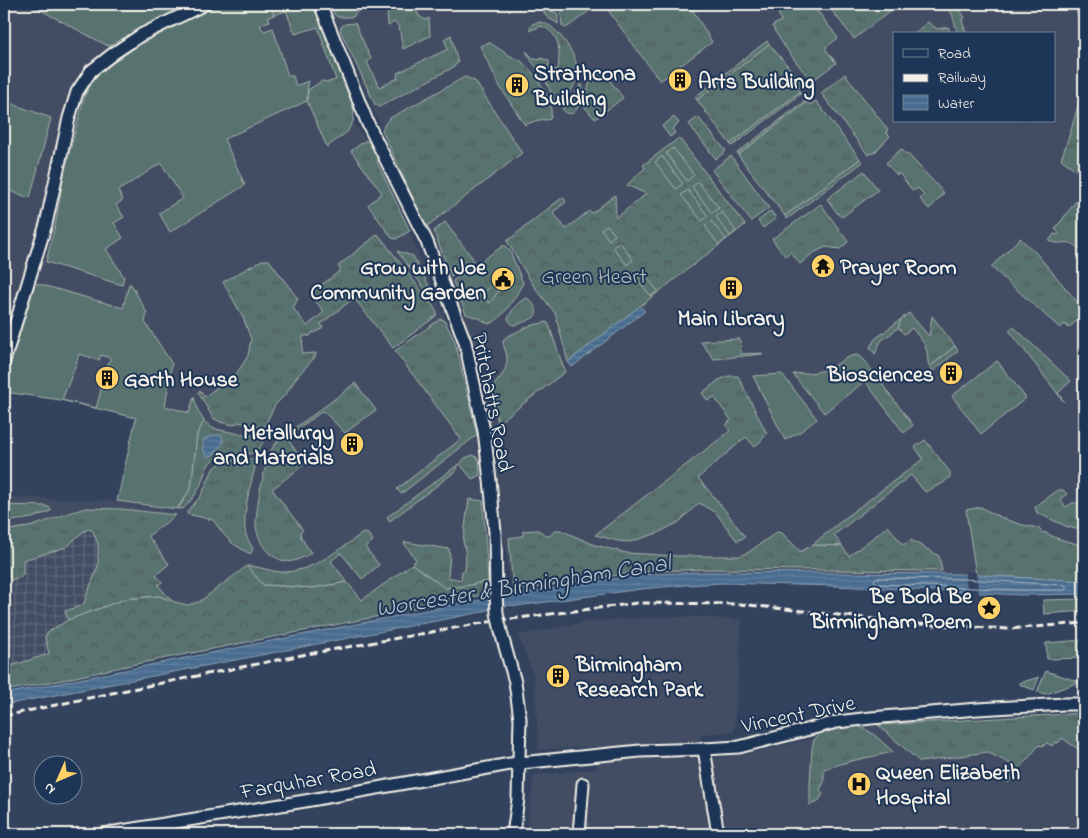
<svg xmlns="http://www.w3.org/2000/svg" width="1088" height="838" font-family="'Indie Flower',sans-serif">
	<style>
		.built { fill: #424d63; fill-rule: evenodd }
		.industrial { fill: url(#industrial-grid) }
		.grass { fill: url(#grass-tufts); stroke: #a6b2ac }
		.forest { fill: url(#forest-crowns); stroke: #a6b2ac }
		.garden { fill: #58726f; stroke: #a6b2ac; fill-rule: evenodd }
		.water { fill: url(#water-rules); stroke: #8da1b3 }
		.pier { fill: #33435e }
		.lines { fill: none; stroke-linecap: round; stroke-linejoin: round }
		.shore { stroke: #afbcc4; stroke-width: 1 }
		.minor-casing { stroke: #f4f1e8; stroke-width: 15 }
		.minor { stroke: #1d3557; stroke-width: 11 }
		.rail { stroke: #f4f1e8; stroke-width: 3; stroke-dasharray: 8 4; stroke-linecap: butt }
		.minor-bridge-casing { stroke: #f4f1e8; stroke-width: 15; stroke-linecap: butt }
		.minor-bridge { stroke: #1d3557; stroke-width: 11 }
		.labels { text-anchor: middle; stroke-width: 4; stroke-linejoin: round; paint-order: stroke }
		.poi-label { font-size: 22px; font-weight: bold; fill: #f4f1e8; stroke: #1d3557; text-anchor: start }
		.park-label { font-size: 22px; fill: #b6beb8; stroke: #1d3557 }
		.street-label { font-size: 22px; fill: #f4f1e8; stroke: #1d3557 }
		.water-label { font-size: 24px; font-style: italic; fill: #b8c2c9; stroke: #1d3557 }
	</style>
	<defs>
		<pattern id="industrial-grid" width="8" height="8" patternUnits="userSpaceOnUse" patternTransform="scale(1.25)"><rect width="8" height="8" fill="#424d63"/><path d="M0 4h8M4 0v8" fill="none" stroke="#5e6779"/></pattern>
		<pattern id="grass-tufts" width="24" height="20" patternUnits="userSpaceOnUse" patternTransform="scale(1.25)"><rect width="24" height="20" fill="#58726f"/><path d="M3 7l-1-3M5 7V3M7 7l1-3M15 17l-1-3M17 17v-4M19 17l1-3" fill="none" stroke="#505b58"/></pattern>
		<pattern id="forest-crowns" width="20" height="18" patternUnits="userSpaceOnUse" patternTransform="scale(1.25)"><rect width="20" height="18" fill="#58726f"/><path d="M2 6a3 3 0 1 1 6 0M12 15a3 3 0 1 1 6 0" fill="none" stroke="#505b58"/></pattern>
		<pattern id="water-rules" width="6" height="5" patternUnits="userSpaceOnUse" patternTransform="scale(1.25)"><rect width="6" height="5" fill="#486c8f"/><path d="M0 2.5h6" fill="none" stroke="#63819f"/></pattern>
	</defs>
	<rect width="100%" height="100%" fill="#33435e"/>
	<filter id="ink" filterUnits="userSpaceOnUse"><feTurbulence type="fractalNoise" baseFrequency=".02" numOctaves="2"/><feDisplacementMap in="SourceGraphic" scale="10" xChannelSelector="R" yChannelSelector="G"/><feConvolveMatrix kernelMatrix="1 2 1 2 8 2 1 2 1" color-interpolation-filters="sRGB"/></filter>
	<g filter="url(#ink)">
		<!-- built -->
		<g class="built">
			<polygon points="4,4 191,4 120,43 89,62 74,82 65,104 34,244 14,314 4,344"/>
			<polygon points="220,4 317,4 342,77 354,110 353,122 366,140 373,147 381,160 377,162 402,214 455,341 477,435 481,461 488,581 4,685 4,497 117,501 136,418 61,400 4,392 4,383 29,300 52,230 65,169 85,95 93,81 100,72 116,61 136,47 188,19"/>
			<path d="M329 4H1084V581L962 574 705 572 638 575 547 574 509 578 493 437 469 338 428 231 382 130ZM894 34H1054V121H894Z"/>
			<polygon points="666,617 697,617 742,620 734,732 701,734 703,758 724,757 751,753 808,740 839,731 878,725 1084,713 1084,834 526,834 533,783 535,775 597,769 599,746 539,750 534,676 518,635 591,621"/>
		</g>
		<!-- industrial -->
		<polygon class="industrial" points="88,529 93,531 98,544 98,566 83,605 65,611 68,620 48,632 45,637 49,654 4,668 4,577 10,575 11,579 24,569 23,560 67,547 81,533"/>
		<!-- grass -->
		<g class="grass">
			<polygon points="270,4 317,4 342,77 354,110 353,122 347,132 327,147 307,101 308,90 322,81 329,82 336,80 318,27 295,34 286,11 274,15"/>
			<polygon points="329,4 356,4 357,12 353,17 337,17 334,14"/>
			<polygon points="575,4 597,4 597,5 569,26 566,28 562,26 561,13"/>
			<polygon points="604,4 689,4 712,42 660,81 613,17"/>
			<path d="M783 4H814L813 5 838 38 825 48 836 63 812 81C797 64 783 46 772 26L781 21 777 8Z"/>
			<polygon points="827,4 899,4 854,39"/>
			<polygon points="954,4 957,4 965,18 962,20 966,34 958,34 952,14 948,8"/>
			<polygon points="1075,4 1084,4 1084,47"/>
			<polygon points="415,7 419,16 425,20 429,18 430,36 403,49 399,26 394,22 388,26 387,10"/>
			<path d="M545 8 558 14V24C552 19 543 18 544 9Z"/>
			<path d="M539 22C543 23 547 24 550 26 563 35 581 61 577 77 575 87 567 97 559 103L555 102 545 79 531 60 526 51 534 59 540 60 541 58 549 61V68L558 70C560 51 561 33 541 26L529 31 532 24Z"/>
			<polygon points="928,22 937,29 948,27 951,34 913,34"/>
			<polygon points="355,23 371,59 367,62 379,87 398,78 397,73 448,49 444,39 451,35 458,63 452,68 379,107 375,104 340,30 341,27 345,24"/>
			<path d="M487 43H490C498 48 505 53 514 58 518 60 517 58 521 61 533 71 557 102 550 119 546 121 544 119 539 120 534 121 530 123 525 125L500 87 480 46Z"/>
			<polygon points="769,44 803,84 798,89 800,92 730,144 697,100"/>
			<polygon points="602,70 623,98 595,119 583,105 591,78"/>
			<polygon points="845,74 888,130 886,132 890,136 875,152 868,155 821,93"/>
			<polygon points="465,77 475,81 522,153 426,227 382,130 385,124 390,118"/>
			<path d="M1084 77V176L1061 159C1071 132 1079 106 1084 77Z"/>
			<path d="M581 84 583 87C582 96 577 125 562 109L571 100Z"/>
			<polygon points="816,101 860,159 785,216 738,155 807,102 810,105"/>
			<polygon points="698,117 726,151 716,159 689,124"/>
			<polygon points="366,140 373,147 381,160 377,162 410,231 396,239 392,238 368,205 382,193 351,151"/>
			<polygon points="901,149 906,154 907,153 944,193 942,195 942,196 929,209 920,199 924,195 918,188 913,191 899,173 897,175 886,163"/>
			<polygon points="731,156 769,208 751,221 712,170"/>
			<polygon points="864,171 878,190 842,217 838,214 827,199"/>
			<path d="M1077 200 1081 204 1084 200V245L1079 249C1070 240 1069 243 1058 243 1055 243 1052 242 1049 241L1054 234 1057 235 1059 233 1055 229Z"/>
			<polygon points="821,204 848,242 840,249 826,247 813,253 800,264 791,252 785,256 772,239"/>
			<polygon points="771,211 776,218 763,228 758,221"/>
			<polygon points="445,222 474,260 451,276 434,231"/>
			<polygon points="378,234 433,306 437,313 436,316 393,348 354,298 321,324 323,328 315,333 313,332 310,336 303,336 302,354 316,353 315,357 296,378 286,394 275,405 264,427 262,428 239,422 233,425 220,422 213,418 198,392 200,390 204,397 237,373 248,356 251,339 243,317 223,282 262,260 269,260 298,299 293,308 307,326 324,312 310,294 341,270 338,266"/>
			<polygon points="1020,238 1036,253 1084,310 1084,313 1069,328 1065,324 1060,328 991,267"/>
			<path d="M504 245 510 251 523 283C517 294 501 323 488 324L481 319 466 314 453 281Z"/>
			<polygon points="397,251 413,256 432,292 429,292 425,289"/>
			<path d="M527 298C533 302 541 312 533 318 530 320 525 321 522 323 520 323 516 325 514 325 511 324 510 322 508 319 511 311 518 301 527 298Z"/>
			<path d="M909 313 929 336 932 316 955 346 930 367C926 361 929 353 925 347L926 346 912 328 904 334 898 327 901 319Z"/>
			<polygon points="440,319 444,320 455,341 477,435 401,494 397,489 461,439 395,351"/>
			<path d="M547 322 549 325 565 372 498 423 492 387C500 379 508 369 507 357 506 351 503 346 503 340L506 337 529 326Z"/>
			<polygon points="1012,327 1015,328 1071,381 1058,393 1064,402 1009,330"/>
			<polygon points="740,339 741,354 762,353 763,354 714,359 700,341"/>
			<polygon points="997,361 1026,398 981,434 952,396"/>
			<polygon points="729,376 738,376 767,434 755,447 746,437 698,478 724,509 745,537 737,541 716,513 699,503 679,522 658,533 630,542 618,541 595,535 730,431 726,425 731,420 714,397 708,401 702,393 719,380"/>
			<path d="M355 383 376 410 345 433 323 411 286 437 305 464 272 489 303 530 300 532 301 537 311 553C305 556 299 560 293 561 286 563 281 560 275 557 265 553 257 537 256 526 255 511 265 459 273 447 280 437 293 429 303 422 320 410 338 397 355 383Z"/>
			<path d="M204 421 212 428 220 430 250 436 257 434 262 435 264 439C255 465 236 447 217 457 204 464 205 478 198 490 194 497 189 503 184 508L181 509H178L191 488 197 434Z"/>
			<polygon points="925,440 950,472 950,477 943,483 925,492 911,475 834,535 842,546 812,545 850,514 923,459 915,447"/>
			<polygon points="473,455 479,459 480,475 472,479 460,464 465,458"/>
			<path d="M256 458 257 460C252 479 241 516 246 535 248 540 251 545 253 549L251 553H248L232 543 225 536 213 520 187 514V512L201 496 213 469 221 463 228 460 243 461Z"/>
			<polygon points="459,464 456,471 390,521 387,517"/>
			<polygon points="1058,490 1063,490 1067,494 1060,499 1066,507 1074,502 1076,504 1081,500 1080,498 1084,495 1084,531 1068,527 1037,513 1035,507"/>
			<polygon points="469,499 483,501 488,581 465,586 445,588 412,564 416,560 404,543 405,542 449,549 450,554 448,577 461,580 462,571 465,571 466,554 463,541"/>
			<polygon points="4,505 45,506 51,508 51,511 32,518 4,522"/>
			<path d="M981 507C999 518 1018 525 1039 528L1041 532 1046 533 1056 538 1084 546V581L976 575 966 510Z"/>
			<polygon points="86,508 121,509 176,515 148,536 169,564 156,575 162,582 158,585 172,601 159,596 125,599 68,620 65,611 83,605 98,566 98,544 93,531 88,529 81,533 67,547 23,560 23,574 20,577 11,580 10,575 4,577 4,531 33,526 72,512"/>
			<path d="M363 533 368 534 373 541 365 547 379 565 362 579 341 553 331 561 347 582 313 588 263 585 247 566C260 566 273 573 286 572 315 570 339 549 363 533Z"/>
			<polygon points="1084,640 1084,658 1047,659 1046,643"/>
			<polygon points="1084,713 1084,753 1062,738 1058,743 1055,742 1052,746 1047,743 1043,746 1039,745 1008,783 1002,777 1013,765 987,752 920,762 878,725"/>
			<path d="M849 724C869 727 879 739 893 752L851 761 824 769V782L820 790 823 794 818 802 810 805V784L812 748 814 740 823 730Z"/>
		</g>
		<!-- forest -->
		<g class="forest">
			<polygon points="679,138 745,225 568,362 555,313 533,285 507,241 563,197 566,202 553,212 566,229 589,211 592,213 615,195 616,218 646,194 627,185 645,168 643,165"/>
			<polygon points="888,526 903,545 911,540 939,556 942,571 705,569 638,572 513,591 509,538 523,536 523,531 538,530 547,536 550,536 555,530 560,530 595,545 626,553 677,556 740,556 749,552 777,532 782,533 800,551 802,551 812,545 842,546 849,556"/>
			<polygon points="412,564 445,588 465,586 488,581 492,594 464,598 370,618 136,664 62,680 4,691 4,668 49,654 45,637 48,632 68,620 125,599 159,596 172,601 187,605 199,602 247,566 263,585 313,588 347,582 362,600"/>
		</g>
		<!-- garden -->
		<g class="garden">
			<polygon points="29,4 180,4 184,8 120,43 108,46"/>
			<polygon points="220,4 270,4 274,15 268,17 270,21 261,24 261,27 264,31 273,28 288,76 293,76 296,86 308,81 307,101 224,139 245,185 170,232 159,213 183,198 161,163 118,191 123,200 116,205 124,217 114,223 123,238 106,249 124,277 122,285 46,262 55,226 65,169 85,95 93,81 100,72 136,47 188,19"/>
			<polygon points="767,41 769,44 697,100 695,97"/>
			<polygon points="800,92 801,94 732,146 730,144"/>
			<polygon points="806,100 807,102 738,155 737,153"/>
			<polygon points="4,101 51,118 30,198 4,189"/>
			<polygon points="674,117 679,123 672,129 675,133 670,137 662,126"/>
			<polygon points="673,148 694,175 687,181 666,153"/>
			<polygon points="662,156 683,184 676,189 655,162"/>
			<polygon points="860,159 863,162 787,219 785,216"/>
			<polygon points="698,182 719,208 712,213 692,187"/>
			<polygon points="688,190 708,216 702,221 681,195"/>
			<polygon points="722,212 736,231 730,236 716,217"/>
			<polygon points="711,221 726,239 719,245 705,226"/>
			<polygon points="607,225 615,235 609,240 601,229"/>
			<polygon points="620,242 633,260 627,265 613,247"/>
			<polygon points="644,274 658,291 651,296 637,279"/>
			<path d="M35 283 123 308 129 284H131L147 313 145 322 172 364 165 406 189 413 194 397 198 411 204 421 197 434 191 488 177 509 117 501 136 418 61 400 4 392V383ZM79 354 99 360 101 355 110 358 96 408 62 400 75 367Z"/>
			<polygon points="493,284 501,288 490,303 483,298 486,291"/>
			<polygon points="901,319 898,328 881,341 875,354 870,347 875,339"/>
			<polygon points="955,346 958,351 933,371 930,367"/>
			<path d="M857 355 859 356 866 363 913 425 904 433 865 381 824 413 793 374C806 373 821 373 832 367 841 362 846 356 857 355Z"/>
			<polygon points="782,374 817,419 800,432 785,440 753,376"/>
			<polygon points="1084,599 1084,611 1044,614 1043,600"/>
			<polygon points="1046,671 1080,682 1046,694 1037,692"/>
			<polygon points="1039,677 1034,690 1021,685 1019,683"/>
		</g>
		<!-- water -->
		<g class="water">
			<polygon points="640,306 645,311 572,367 568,362"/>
			<path d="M215 435H221L223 438V443L212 456H207C203 450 201 446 204 439Z"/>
			<path d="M705 572 962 574 1084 581V594L1022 595 835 586 721 583 685 585 641 589 517 606C506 604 492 607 482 612L4 705V694L462 603 638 575Z"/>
		</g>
		<!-- pier -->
		<polygon class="pier" points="965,572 976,572 979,595 968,595"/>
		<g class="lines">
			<!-- shore -->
			<polygon class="shore" points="877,578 962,579 1065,585 1067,587 1065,590 1022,590 878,584 874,581 875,579"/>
			<!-- minor casing -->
			<g class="minor-casing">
				<g id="minor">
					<polyline points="320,4 368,124 427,242 448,297 465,342 484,431 490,480 495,532 496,594"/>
					<polyline points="4,361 46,224 69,118 77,92 91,71 114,53 141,35 205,4"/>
					<polyline points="502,636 515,682 520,719 518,799 513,834"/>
					<polyline points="704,749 718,834"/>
					<polyline points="103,834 305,801 510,764 640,751 704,749 739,747 837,722 871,718 978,709 1064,704 1084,704"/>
					<polyline points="579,834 583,784"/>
				</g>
			</g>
			<!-- minor -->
			<use href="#minor" class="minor"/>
			<!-- rail -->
			<polyline class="rail" points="4,716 117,692 302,655 494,621 637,603 740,604 918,624 1008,629 1084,623"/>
			<!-- minor-bridge casing -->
			<g class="minor-bridge-casing">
				<polyline id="minor-bridge" points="496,594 497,613 502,636"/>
			</g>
			<!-- minor-bridge -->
			<use href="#minor-bridge" class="minor-bridge"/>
		</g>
	</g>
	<!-- icons -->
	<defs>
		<g id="building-disc" transform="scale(1.25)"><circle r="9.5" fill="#ffd166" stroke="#1d3557"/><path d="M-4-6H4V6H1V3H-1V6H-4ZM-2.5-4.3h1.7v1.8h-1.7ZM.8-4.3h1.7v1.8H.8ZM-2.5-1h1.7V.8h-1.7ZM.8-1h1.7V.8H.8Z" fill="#111"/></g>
		<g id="temple-disc" transform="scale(1.25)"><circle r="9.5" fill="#ffd166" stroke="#1d3557"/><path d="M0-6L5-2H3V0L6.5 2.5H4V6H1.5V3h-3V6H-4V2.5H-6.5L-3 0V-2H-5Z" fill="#111"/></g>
		<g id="civic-disc" transform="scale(1.25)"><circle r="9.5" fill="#ffd166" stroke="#1d3557"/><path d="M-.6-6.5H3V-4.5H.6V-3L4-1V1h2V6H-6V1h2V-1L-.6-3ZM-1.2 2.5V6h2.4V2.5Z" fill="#111"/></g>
		<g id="sight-disc" transform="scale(1.25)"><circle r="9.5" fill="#ffd166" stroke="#1d3557"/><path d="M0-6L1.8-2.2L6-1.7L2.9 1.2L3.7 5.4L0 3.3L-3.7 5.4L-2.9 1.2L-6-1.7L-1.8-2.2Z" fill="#111"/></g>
		<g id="hospital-disc" transform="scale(1.25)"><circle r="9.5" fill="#ffd166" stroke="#1d3557"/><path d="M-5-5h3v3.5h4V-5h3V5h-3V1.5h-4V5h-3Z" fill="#111"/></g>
	</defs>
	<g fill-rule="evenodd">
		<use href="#building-disc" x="680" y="80"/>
		<use href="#building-disc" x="517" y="85"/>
		<use href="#temple-disc" x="823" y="266"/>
		<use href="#civic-disc" x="503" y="279"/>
		<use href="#building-disc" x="731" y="288"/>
		<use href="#building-disc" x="951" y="373"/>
		<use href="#building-disc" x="107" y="378"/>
		<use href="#building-disc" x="352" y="444"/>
		<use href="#sight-disc" x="989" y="608"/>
		<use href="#building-disc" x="558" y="676"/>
		<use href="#hospital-disc" x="859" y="784"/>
	</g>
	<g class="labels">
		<!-- poi labels -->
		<g class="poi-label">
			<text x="534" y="80">Strathcona<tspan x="534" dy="25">Building</tspan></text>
			<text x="698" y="88">Arts Building</text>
			<text x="486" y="274" text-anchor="end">Grow with Joe<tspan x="486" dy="25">Community Garden</tspan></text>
			<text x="840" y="274">Prayer Room</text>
			<text x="731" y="325" text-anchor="middle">Main Library</text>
			<text x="934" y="381" text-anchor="end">Biosciences</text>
			<text x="124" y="386">Garth House</text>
			<text x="334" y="439" text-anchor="end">Metallurgy<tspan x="334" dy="25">and Materials</tspan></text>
			<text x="972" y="603" text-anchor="end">Be Bold Be<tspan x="972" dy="25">Birmingham Poem</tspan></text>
			<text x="576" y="671">Birmingham<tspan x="576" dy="25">Research Park</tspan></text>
			<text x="876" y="779">Queen Elizabeth<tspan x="876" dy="25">Hospital</tspan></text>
		</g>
		<!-- park labels -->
		<g class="park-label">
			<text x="594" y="283">Green Heart</text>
		</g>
		<!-- street labels -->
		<g class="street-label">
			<text transform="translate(494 402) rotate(79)" y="8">Pritchatts Road</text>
			<text transform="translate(798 713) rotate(-12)" y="8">Vincent Drive</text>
			<text transform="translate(308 779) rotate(-10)" y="8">Farquhar Road</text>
		</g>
		<!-- water labels -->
		<g class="water-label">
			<text transform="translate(523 585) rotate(-9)" y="8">Worcester &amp; Birmingham Canal</text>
		</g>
	</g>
	<!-- margin -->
	<rect width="1088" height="838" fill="none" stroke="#1d3557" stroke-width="20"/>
	<rect x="10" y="10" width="1068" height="818" fill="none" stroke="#f4f1e8" stroke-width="2" filter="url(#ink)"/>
	<!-- legend -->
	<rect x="893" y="32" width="162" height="90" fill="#1d3557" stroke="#738091"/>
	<rect x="903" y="49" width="25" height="8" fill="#1d3557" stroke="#738091"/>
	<text x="938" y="58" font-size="15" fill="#f4f1e8">Road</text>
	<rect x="903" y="74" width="25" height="8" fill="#f4f1e8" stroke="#738091"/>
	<text x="938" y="82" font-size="15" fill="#f4f1e8">Railway</text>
	<rect x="903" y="95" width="25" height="15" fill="url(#water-rules)" stroke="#738091"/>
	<text x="938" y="108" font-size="15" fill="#f4f1e8">Water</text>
	<!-- north arrow -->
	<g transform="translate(58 780) rotate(225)"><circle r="24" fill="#1d3557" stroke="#738091"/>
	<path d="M0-4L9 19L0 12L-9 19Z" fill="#ffd166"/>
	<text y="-8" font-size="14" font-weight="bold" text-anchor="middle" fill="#f4f1e8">N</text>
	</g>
</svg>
